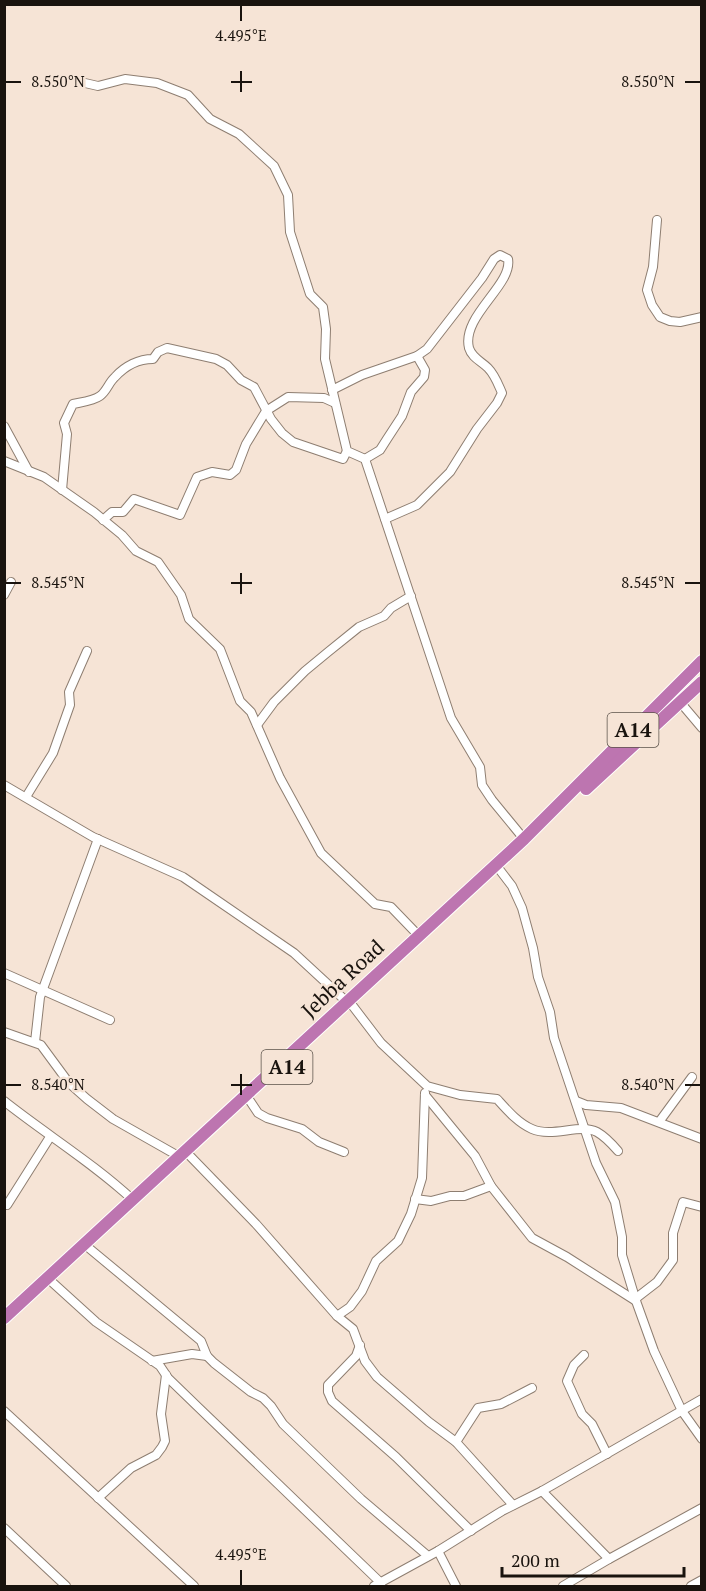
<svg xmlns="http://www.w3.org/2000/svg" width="706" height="1591" font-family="'PT Serif',serif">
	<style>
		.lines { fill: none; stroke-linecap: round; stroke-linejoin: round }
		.minor-casing { stroke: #8e7e71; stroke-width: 10 }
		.highway-casing { stroke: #fff; stroke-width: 14 }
		.minor { stroke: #fff; stroke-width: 8 }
		.highway { stroke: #bd75b0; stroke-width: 12 }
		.ticks { fill: none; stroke: #19130e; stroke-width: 2 }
		.labels { text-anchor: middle; stroke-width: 5; stroke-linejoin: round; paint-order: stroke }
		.shield { fill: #f6e4d6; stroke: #5b524a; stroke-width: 1.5 }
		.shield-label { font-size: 20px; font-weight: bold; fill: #19130e }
		.street-label { font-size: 21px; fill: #19130e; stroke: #f6e4d6 }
		.ticks-label { font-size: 15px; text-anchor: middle; fill: #19130e; stroke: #f6e4d6; stroke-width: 5; stroke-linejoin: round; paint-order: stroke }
	</style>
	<rect width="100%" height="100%" fill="#f6e4d6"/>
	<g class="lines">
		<!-- minor casing -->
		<g class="minor-casing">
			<g id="minor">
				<polyline points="85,83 98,86 125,79 157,83 188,95 210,119 239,134 274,166 288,195 290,232 310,294 323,307 326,329 325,359 347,451 365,459 451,718 480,767 482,785 492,800 524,839"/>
				<polyline points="657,220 653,267 647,290 652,305 660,317 670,321 680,322 702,317"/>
				<path d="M332 390 362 375 417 356 427 349 482 278 494 259 500 255 508 259C513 285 461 316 469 348 472 358 481 361 488 368 495 375 498 384 502 393L497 403 477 429 450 472 417 505 385 519"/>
				<polyline points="4,426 29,472"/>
				<polyline points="365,459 380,450 387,439 402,416 411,392 424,377 425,370 417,356"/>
				<polyline points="4,461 44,477 94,512 122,535 136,551 158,562 181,595 189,619 220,649 240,701 251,712 280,778 321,853 375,904 391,907 419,936"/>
				<path d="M62 490 67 434 64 423 73 404C82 402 93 401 100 396 107 391 109 382 115 377 125 366 139 359 153 359L158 352 167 348 216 359 227 365 241 380 254 387 271 419 282 433 293 442 343 459 347 451"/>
				<polyline points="103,520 112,512 123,512 134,499 180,515 197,477 212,472 230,475 236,470 246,444 266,411 288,397 324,398 335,403"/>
				<polyline points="4,595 11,582"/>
				<polyline points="680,702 702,728"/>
				<polyline points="257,725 274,702 305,671 328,652 359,627 384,616 391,608 411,596"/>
				<polyline points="4,785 93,837 183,877 294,953 347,1002"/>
				<polyline points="26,797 53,753 70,705 69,692 87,651"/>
				<polyline points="499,869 512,886 522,908 533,948 538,977 550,1012 554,1038 596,1163 615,1202 622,1237 622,1255 636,1301 654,1351 682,1411 702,1439"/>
				<polyline points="4,973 110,1020"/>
				<path d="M352 1005 381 1043 427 1086 460 1095 497 1099C507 1110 518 1123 532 1129 553 1138 580 1123 597 1132 606 1137 612 1144 618 1151"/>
				<polyline points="4,1032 41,1045 69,1083 87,1099 113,1119 180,1157"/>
				<polyline points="35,1042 40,997 98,839"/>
				<polyline points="425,1095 475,1156 491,1186 532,1238 567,1257 636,1301"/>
				<path d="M4 1101C47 1135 93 1163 133 1200"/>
				<polyline points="250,1101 258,1113 267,1118 302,1129 319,1142 344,1152"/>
				<polyline points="576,1101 586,1105 621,1108 702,1139"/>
				<polyline points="659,1122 692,1077"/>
				<polyline points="190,1156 256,1224 337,1316 353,1329 365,1361 377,1377 429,1422 456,1442 513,1505"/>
				<polyline points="415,1199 431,1201 450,1196 464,1196 491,1186"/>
				<polyline points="4,1203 7,1205 50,1137"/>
				<polyline points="90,1249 201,1341 207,1356 214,1363 251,1392 263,1398 271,1406 283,1424 361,1499 428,1556"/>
				<polyline points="53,1283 96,1322 160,1366 168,1378 199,1408 381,1583"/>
				<polyline points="635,1299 657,1282 673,1260 673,1233 683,1202 702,1207"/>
				<polyline points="337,1316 350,1307 362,1291 376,1261 398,1241 411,1214 422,1178 425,1093"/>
				<polyline points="360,1345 356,1356 328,1385 328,1392 332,1401 396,1457 471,1531"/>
				<polyline points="584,1355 574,1365 567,1381 582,1414 592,1424 607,1454"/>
				<polyline points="152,1361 192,1354 207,1356"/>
				<polyline points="4,1411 194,1586"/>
				<polyline points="456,1442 478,1408 501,1404 532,1388"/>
				<polyline points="542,1491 609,1559"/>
				<polyline points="98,1498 131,1468 156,1455 162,1447 165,1441 161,1414 166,1375"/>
				<polyline points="4,1528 66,1586"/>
				<polyline points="438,1551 456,1586"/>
				<polyline points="374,1586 438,1551 502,1511 542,1491 702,1399"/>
				<polyline points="563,1586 609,1559 702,1508"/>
				<polyline points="691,1586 702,1580"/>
			</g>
		</g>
		<!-- highway casing -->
		<g class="highway-casing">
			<g id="highway">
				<polyline points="586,789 702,682"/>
				<polyline points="4,1318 524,839 702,661"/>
			</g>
		</g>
		<!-- minor -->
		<use href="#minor" class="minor"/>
		<!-- highway -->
		<use href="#highway" class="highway"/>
	</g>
	<!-- ticks -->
	<path class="ticks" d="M241 6V21M241 71V92M6 82H21M231 82H252M685 82H700M241 573V594M6 583H21M231 583H252M685 583H700M241 1074V1095M6 1085H21M231 1085H252M685 1085H700M241 1570V1585"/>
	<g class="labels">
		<!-- shield labels -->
		<g class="shield">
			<rect x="607.5" y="713" width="51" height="34" rx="4.5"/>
			<rect x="261.5" y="1050" width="51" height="34" rx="4.5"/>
		</g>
		<g class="shield-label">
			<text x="633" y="737">A14</text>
			<text x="287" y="1074">A14</text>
		</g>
		<!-- street labels -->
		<g class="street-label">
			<text transform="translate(343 979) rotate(-43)" y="7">Jebba Road</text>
		</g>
	</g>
	<g class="ticks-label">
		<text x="241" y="41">4.495°E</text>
		<text x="58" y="87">8.550°N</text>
		<text x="648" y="87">8.550°N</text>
		<text x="58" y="588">8.545°N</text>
		<text x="648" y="588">8.545°N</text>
		<text x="58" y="1090">8.540°N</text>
		<text x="648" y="1090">8.540°N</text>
		<text x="241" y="1560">4.495°E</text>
	</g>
	<!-- border -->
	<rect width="706" height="1591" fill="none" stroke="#19130e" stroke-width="12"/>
	<!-- scale -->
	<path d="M502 1567v9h182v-9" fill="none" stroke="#19130e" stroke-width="3"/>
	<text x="511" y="1567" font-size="18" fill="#19130e" stroke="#f6e4d6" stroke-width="4.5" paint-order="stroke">200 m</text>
</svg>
